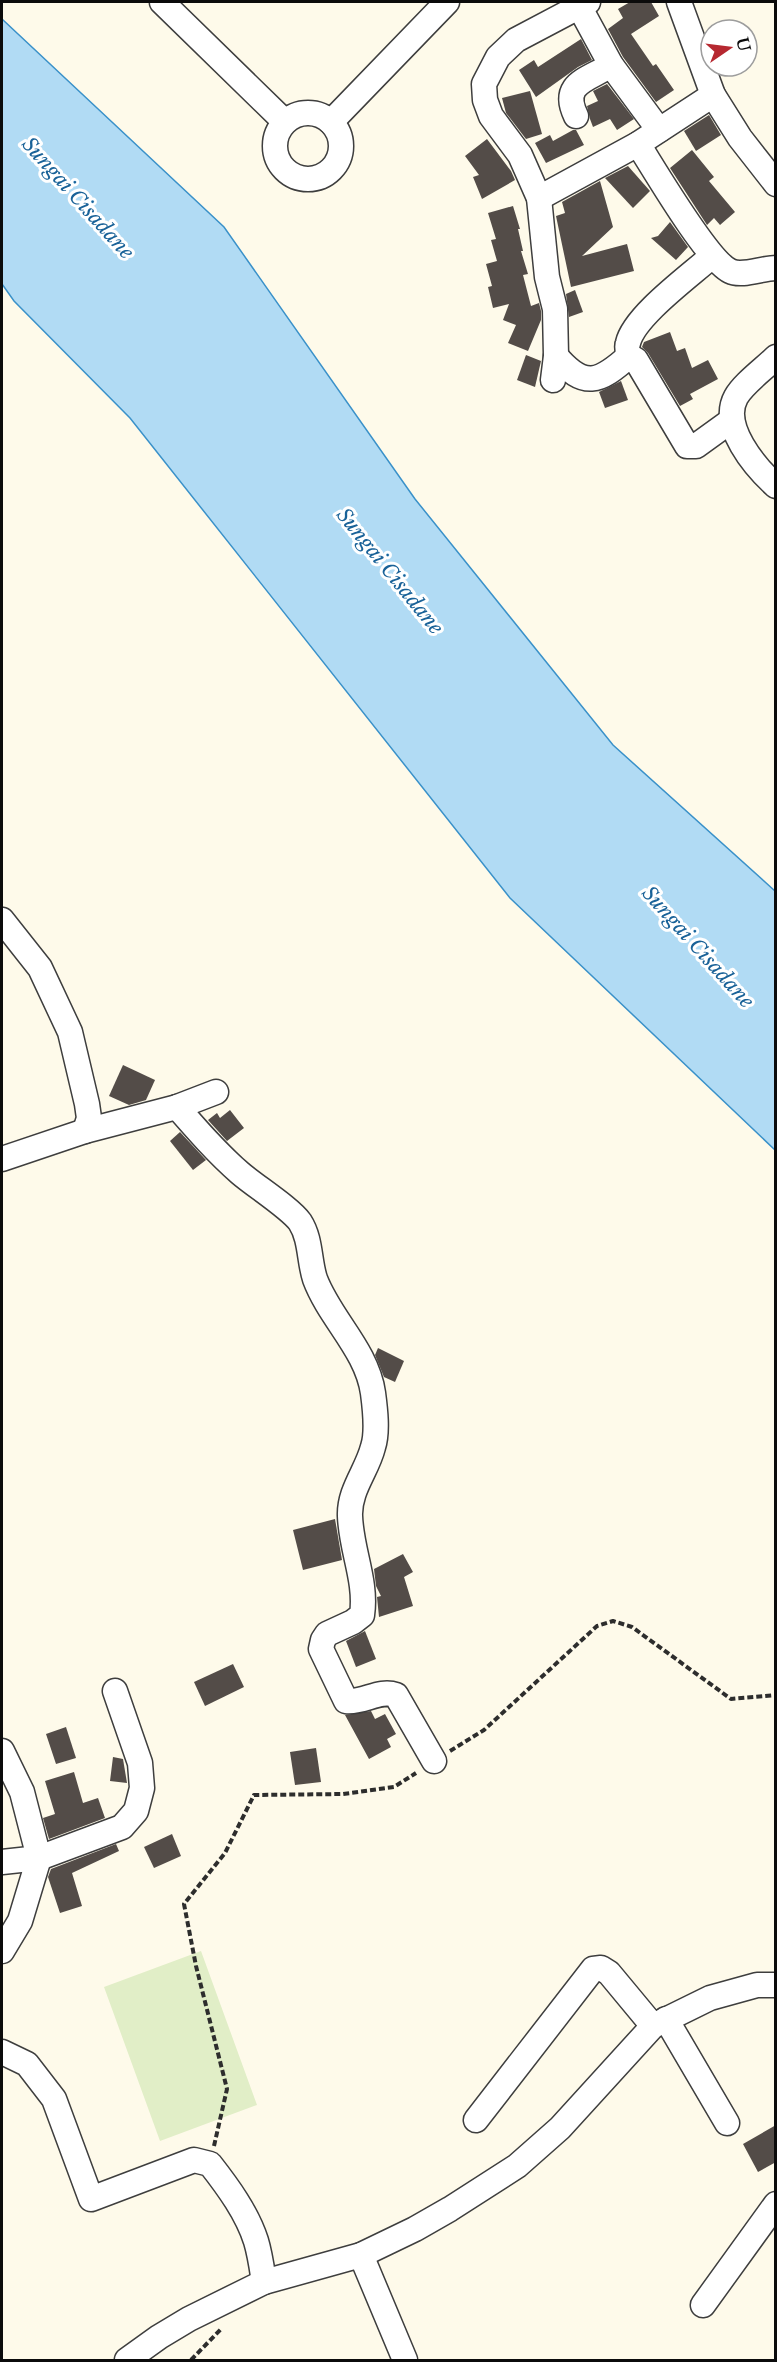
<svg xmlns="http://www.w3.org/2000/svg" width="777" height="2362" font-family="'Libre Baskerville',serif">
	<style>
		.pitch { fill: #e1eec7 }
		.water { fill: #b1dbf4; stroke: #3a91c9; stroke-width: 1.5 }
		.building { fill: #534c48 }
		.lines { fill: none; stroke-linecap: round; stroke-linejoin: round }
		.street-casing { stroke: #3e3e3e; stroke-width: 27 }
		.path { stroke: #2d2d2d; stroke-width: 4; stroke-dasharray: 6 3; stroke-linecap: butt }
		.street { stroke: #fff; stroke-width: 24 }
		.labels { text-anchor: middle; stroke-width: 6; stroke-linejoin: round; paint-order: stroke }
		.water-label { font-size: 20px; font-style: italic; fill: #196298; stroke: #fff }
	</style>
	<rect width="100%" height="100%" fill="#fefaea"/>
	<!-- pitch -->
	<polygon class="pitch" points="201,1951 257,2105 160,2141 104,1987"/>
	<!-- water -->
	<polygon class="water" points="2,19 224,227 415,499 613,745 775,891 775,1150 510,898 130,418 14,301 2,284"/>
	<!-- building -->
	<g class="building">
		<polygon points="630,2 651,2 659,16 631,34 653,66 656,64 674,90 656,102 623,57 608,29 623,18 618,9"/>
		<polygon points="581,39 592,60 578,67 536,97 519,70 534,60 538,67"/>
		<polygon points="607,84 634,119 617,130 610,119 593,127 590,119 587,106 598,101 593,91"/>
		<polygon points="530,91 542,134 526,139 506,113 502,98"/>
		<polygon points="709,115 721,135 696,151 684,131"/>
		<polygon points="573,130 576,130 584,145 546,163 535,143 550,135 553,141"/>
		<polygon points="487,139 511,171 515,180 482,199 473,177 479,175 465,156"/>
		<polygon points="692,150 714,177 709,181 735,212 720,225 714,218 707,225 670,168"/>
		<polygon points="628,166 650,191 633,208 605,178"/>
		<polygon points="600,181 613,227 582,256 627,244 634,271 571,287 556,216 565,213 562,202"/>
		<polygon points="513,206 520,229 518,229 523,251 521,251 528,274 523,275 531,306 539,303 541,311 541,320 528,351 508,343 516,325 503,320 509,304 493,308 488,287 492,286 486,264 497,261 491,240 496,239 488,213"/>
		<polygon points="670,222 688,247 676,260 651,238 658,236"/>
		<polygon points="575,290 583,312 569,317 566,294"/>
		<polygon points="670,332 677,351 685,348 692,368 708,360 718,379 690,394 693,399 680,406 648,353 642,347 644,342"/>
		<polygon points="526,355 541,361 535,387 517,380"/>
		<polygon points="621,381 628,400 605,408 599,392"/>
		<polygon points="123,1065 155,1080 146,1100 129,1105 109,1096"/>
		<polygon points="230,1110 244,1128 227,1141 208,1120 217,1113 220,1118"/>
		<polygon points="180,1132 206,1160 193,1170 170,1141"/>
		<polygon points="378,1348 404,1361 395,1382 384,1377 375,1355"/>
		<polygon points="335,1519 342,1560 303,1570 293,1530"/>
		<polygon points="403,1554 413,1572 404,1577 413,1606 379,1617 377,1597 381,1596 376,1586 374,1569"/>
		<polygon points="365,1631 376,1659 356,1667 346,1641"/>
		<polygon points="233,1664 244,1687 205,1706 194,1682"/>
		<polygon points="371,1711 375,1719 385,1714 396,1734 387,1739 391,1747 369,1759 345,1715"/>
		<polygon points="66,1727 76,1758 56,1764 46,1734"/>
		<polygon points="316,1748 321,1782 295,1785 290,1752"/>
		<polygon points="113,1757 123,1759 127,1783 110,1781"/>
		<polygon points="74,1772 83,1803 98,1798 105,1818 49,1839 43,1818 55,1814 45,1781"/>
		<polygon points="172,1834 181,1856 154,1868 144,1847"/>
		<polygon points="116,1844 119,1851 72,1873 82,1906 60,1913 48,1877 51,1869"/>
		<polygon points="776,2125 776,2162 758,2172 743,2144"/>
	</g>
	<g class="lines">
		<!-- street casing -->
		<g class="street-casing">
			<g id="street">
				<polyline points="162,2 284,121"/>
				<polyline points="679,2 713,95 740,138 776,184"/>
				<polyline points="579,6 611,65 659,130"/>
				<circle cx="308" cy="146" r="33"/>
				<path d="M576 116C560 83 588 80 611 65"/>
				<polyline points="331,122 447,2"/>
				<path d="M638 144C654 169 707 260 730 271 742 277 762 268 776 268"/>
				<polyline points="539,198 638,144 713,95"/>
				<path d="M556 356C584 389 599 383 629 356L636 360 687 446H696L732 420"/>
				<path d="M629 356C628 352 626 347 628 343 634 316 691 275 712 256"/>
				<path d="M776 357C765 368 743 384 736 397 720 426 755 467 776 486"/>
				<polyline points="553,380 556,356 555,309 547,277 539,198 520,155 491,116 485,100 484,84 498,57 516,40 588,2"/>
				<polyline points="2,920 40,968 70,1032 87,1104 89,1118 85,1131"/>
				<path d="M177 1107C197 1130 217 1153 240 1173 255 1186 290 1208 300 1222 311 1239 309 1261 315 1279 330 1319 367 1350 373 1393 375 1408 378 1432 373 1447 367 1471 349 1490 350 1516 351 1550 367 1581 362 1615L353 1622 327 1634 323 1640 321 1649 346 1701C364 1703 379 1689 396 1695L434 1761"/>
				<polyline points="2,1159 85,1131 177,1107 216,1092"/>
				<polyline points="2,1751 22,1792 39,1858 20,1921 2,1951"/>
				<polyline points="2,1862 39,1858 122,1827 136,1811 142,1788 140,1763 115,1691"/>
				<polyline points="666,2019 727,2123"/>
				<path d="M2 2052 27 2064 54 2099 91 2199 194 2160 210 2164C228 2187 247 2213 256 2241 260 2254 262 2269 264 2282"/>
				<polyline points="476,2120 593,1969 601,1968 609,1973 653,2026"/>
				<polyline points="361,2255 405,2360"/>
				<polyline points="703,2305 776,2204"/>
				<polyline points="127,2360 159,2337 189,2319 264,2282 361,2255 415,2229 450,2209 517,2166 560,2128 653,2026 710,1998 757,1985 776,1985"/>
			</g>
		</g>
		<!-- path -->
		<g class="path">
			<polyline points="450,1751 484,1730 597,1626 613,1621 632,1627 731,1699 776,1695"/>
			<polyline points="214,2146 227,2089 196,1966 184,1904 225,1853 254,1795 343,1794 394,1787 416,1773"/>
			<polyline points="191,2360 221,2329"/>
		</g>
		<!-- street -->
		<use href="#street" class="street"/>
	</g>
	<g class="labels">
		<!-- water labels -->
		<g class="water-label">
			<text transform="translate(78 198) rotate(48)" y="7">Sungai Cisadane</text>
			<text transform="translate(390 571) rotate(51)" y="7">Sungai Cisadane</text>
			<text transform="translate(698 947) rotate(48)" y="7">Sungai Cisadane</text>
		</g>
	</g>
	<!-- border -->
	<rect width="777" height="2362" fill="none" stroke="#0b0b0b" stroke-width="6"/>
	<!-- north arrow -->
	<g transform="translate(729 48) rotate(76)"><circle r="28" fill="#ffffff" stroke="#9d9d9d" stroke-width="1.5"/>
	<path d="M0-4.5L10 22L0 15L-10 22Z" fill="#b62830"/>
	<text y="-9" font-size="16" font-weight="bold" text-anchor="middle" fill="#0b0b0b">U</text>
	</g>
</svg>
